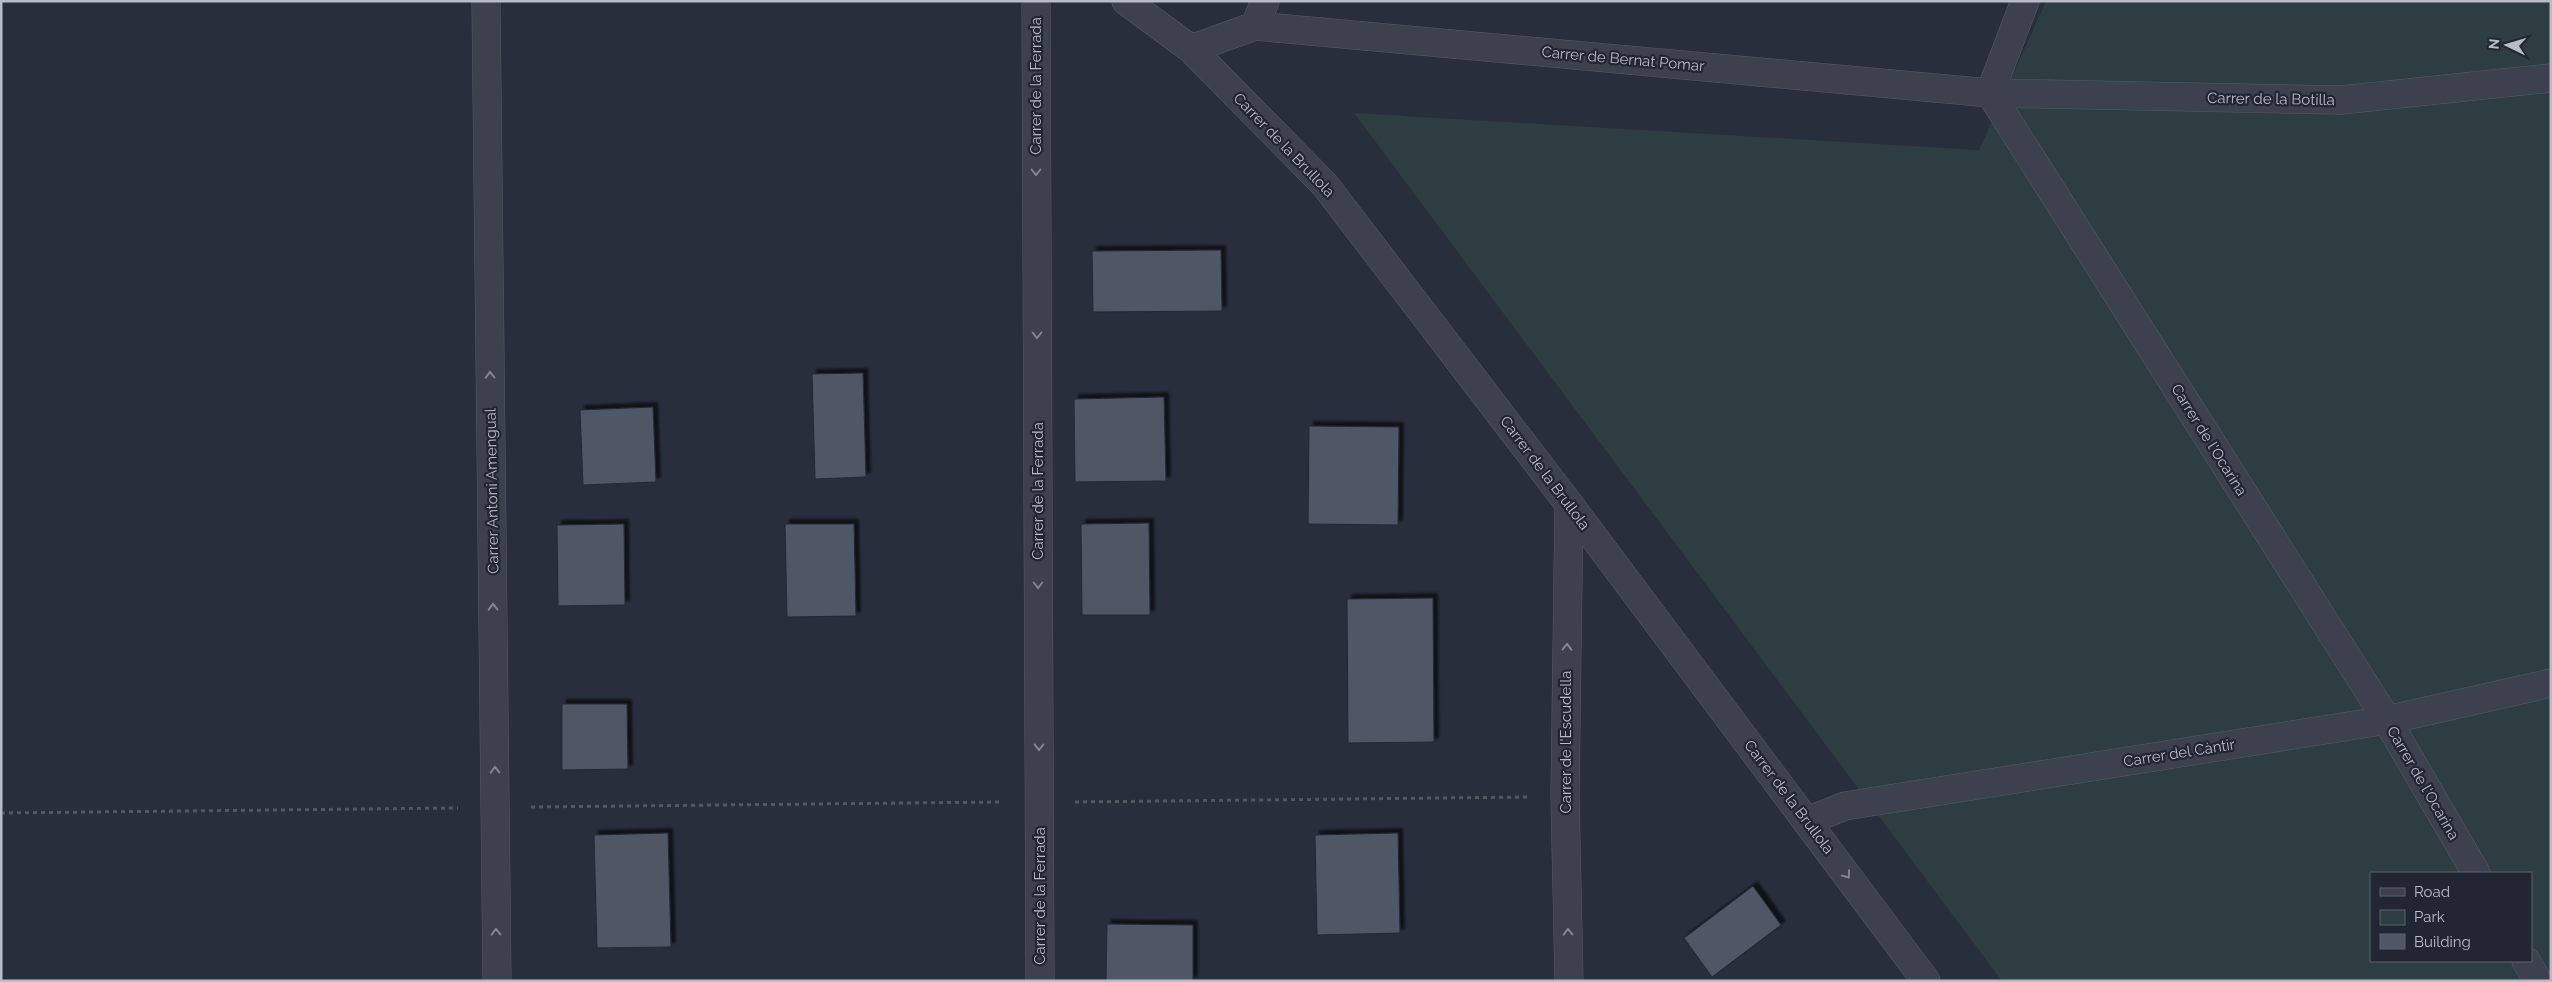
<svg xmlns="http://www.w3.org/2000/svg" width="2552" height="982" font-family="Raleway,sans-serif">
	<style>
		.green { fill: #2d3d41; fill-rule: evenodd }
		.building { fill: #4f5665; stroke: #232834; filter: url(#shadow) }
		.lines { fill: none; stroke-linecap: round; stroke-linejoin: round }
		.minor-casing { stroke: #575c68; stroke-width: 29 }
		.path { stroke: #4c5a5f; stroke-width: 3; stroke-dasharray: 4 4; stroke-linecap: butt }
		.minor { stroke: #3c414d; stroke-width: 28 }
		.oneway { stroke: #808591 }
		.labels { text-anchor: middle; stroke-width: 4.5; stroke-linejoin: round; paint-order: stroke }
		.street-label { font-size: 15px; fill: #b8bcc8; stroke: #212632 }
	</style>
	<defs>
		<filter id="shadow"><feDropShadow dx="4.5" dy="-4.5" stdDeviation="1" flood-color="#0009"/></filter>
	</defs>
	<rect width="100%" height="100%" fill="#282e3c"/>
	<!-- green -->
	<path class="green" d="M2046 1H2551V981H2002L1354 113 1979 150ZM2371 873H2531V961H2371Z"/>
	<!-- building -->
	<g class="building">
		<polygon points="1221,250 1222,311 1093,312 1092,251"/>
		<polygon points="863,373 866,477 815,479 812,374"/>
		<polygon points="1164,397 1166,481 1075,482 1074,399"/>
		<polygon points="653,407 656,482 583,485 580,410"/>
		<polygon points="1309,426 1399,427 1398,525 1308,524"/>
		<polygon points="1149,523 1150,615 1082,615 1081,524"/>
		<polygon points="624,524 625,605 558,606 557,525"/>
		<polygon points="785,524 854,524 856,616 787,617"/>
		<polygon points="1433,598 1434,742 1348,743 1347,599"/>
		<polygon points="562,704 627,704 628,769 562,770"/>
		<polygon points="668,833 671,947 597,948 594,835"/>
		<polygon points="1398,833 1400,933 1317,935 1315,835"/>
		<polygon points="1753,886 1781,925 1712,977 1684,938"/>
		<polygon points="1107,924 1193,925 1193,981 1106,981"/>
	</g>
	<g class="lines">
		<!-- minor casing -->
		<g class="minor-casing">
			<g id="minor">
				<polyline points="486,1 497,981"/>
				<polyline points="1036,1 1040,981"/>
				<polyline points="1126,1 1191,49 1325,185 1569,504 1926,981"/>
				<polyline points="2025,1 1990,93 2387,720 2476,873"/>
				<polyline points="1255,26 1265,1"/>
				<polyline points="1191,49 1255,26 1990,93 2341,100 2551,78"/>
				<polyline points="1807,821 1845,806 2387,720 2551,683"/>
				<polyline points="2526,961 2538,981"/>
				<polyline points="1569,981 1565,796 1569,504"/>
			</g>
		</g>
		<!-- path -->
		<g class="path">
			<polyline points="1075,802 1529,797"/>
			<polyline points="531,807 999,802"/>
			<polyline points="1,813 458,808"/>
		</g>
		<!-- minor -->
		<use href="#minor" class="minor"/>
	</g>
	<!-- one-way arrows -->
	<defs><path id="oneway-chevron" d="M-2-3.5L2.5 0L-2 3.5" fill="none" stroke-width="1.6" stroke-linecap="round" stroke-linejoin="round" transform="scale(1.25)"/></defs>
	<g class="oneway">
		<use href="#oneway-chevron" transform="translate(1036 172) rotate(90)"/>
		<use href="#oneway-chevron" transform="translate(1037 335) rotate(90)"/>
		<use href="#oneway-chevron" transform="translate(490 375) rotate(-91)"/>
		<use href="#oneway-chevron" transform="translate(1038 585) rotate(90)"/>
		<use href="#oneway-chevron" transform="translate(493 607) rotate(-91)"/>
		<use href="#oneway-chevron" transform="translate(1567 647) rotate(-89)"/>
		<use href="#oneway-chevron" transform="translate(1039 747) rotate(90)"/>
		<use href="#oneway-chevron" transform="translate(495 770) rotate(-91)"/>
		<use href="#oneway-chevron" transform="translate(1847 875) rotate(53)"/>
		<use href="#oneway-chevron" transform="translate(496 932) rotate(-91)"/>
		<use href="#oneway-chevron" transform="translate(1568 932) rotate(-91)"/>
	</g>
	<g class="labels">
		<!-- street labels -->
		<g class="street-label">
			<text transform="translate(1623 59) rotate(5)" y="5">Carrer de Bernat Pomar</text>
			<text transform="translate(1036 86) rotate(-90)" y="5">Carrer de la Ferrada</text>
			<text transform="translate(2271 99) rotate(1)" y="5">Carrer de la Botilla</text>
			<text transform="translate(1284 145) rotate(46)" y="5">Carrer de la Brullola</text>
			<text transform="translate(2209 440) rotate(58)" y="5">Carrer de l'Ocarina</text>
			<text transform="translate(1545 473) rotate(53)" y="5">Carrer de la Brullola</text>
			<text transform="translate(492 491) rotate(-91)" y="5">Carrer Antoni Amengual</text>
			<text transform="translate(1038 491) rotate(-90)" y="5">Carrer de la Ferrada</text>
			<text transform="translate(1566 742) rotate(-90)" y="5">Carrer de l'Escudella</text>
			<text transform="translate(2179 753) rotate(-9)" y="5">Carrer del Càntir</text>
			<text transform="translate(2423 783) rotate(60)" y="5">Carrer de l'Ocarina</text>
			<text transform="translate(1789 797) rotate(53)" y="5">Carrer de la Brullola</text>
			<text transform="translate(1040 896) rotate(-90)" y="5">Carrer de la Ferrada</text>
		</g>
	</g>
	<!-- border -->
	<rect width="2552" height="982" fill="none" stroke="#b8bcc8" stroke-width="5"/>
	<!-- legend -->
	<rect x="2370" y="872" width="162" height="90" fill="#212632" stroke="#5d626e"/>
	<rect x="2380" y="888" width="25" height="8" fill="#3c414d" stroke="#5d626e"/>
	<text x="2414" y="897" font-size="15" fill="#b8bcc8">Road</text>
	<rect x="2380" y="910" width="25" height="15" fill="#2d3d41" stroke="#5d626e"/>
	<text x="2414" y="922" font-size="15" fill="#b8bcc8">Park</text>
	<rect x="2380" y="934" width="25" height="15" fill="#4f5665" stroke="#5d626e"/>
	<text x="2414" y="947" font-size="15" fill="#b8bcc8">Building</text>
	<!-- north arrow -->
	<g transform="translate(2507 45) rotate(275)" stroke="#212632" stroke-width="4" paint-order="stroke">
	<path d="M0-4L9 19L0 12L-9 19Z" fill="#b8bcc8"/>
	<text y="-8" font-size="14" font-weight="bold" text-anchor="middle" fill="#b8bcc8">N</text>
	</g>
</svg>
